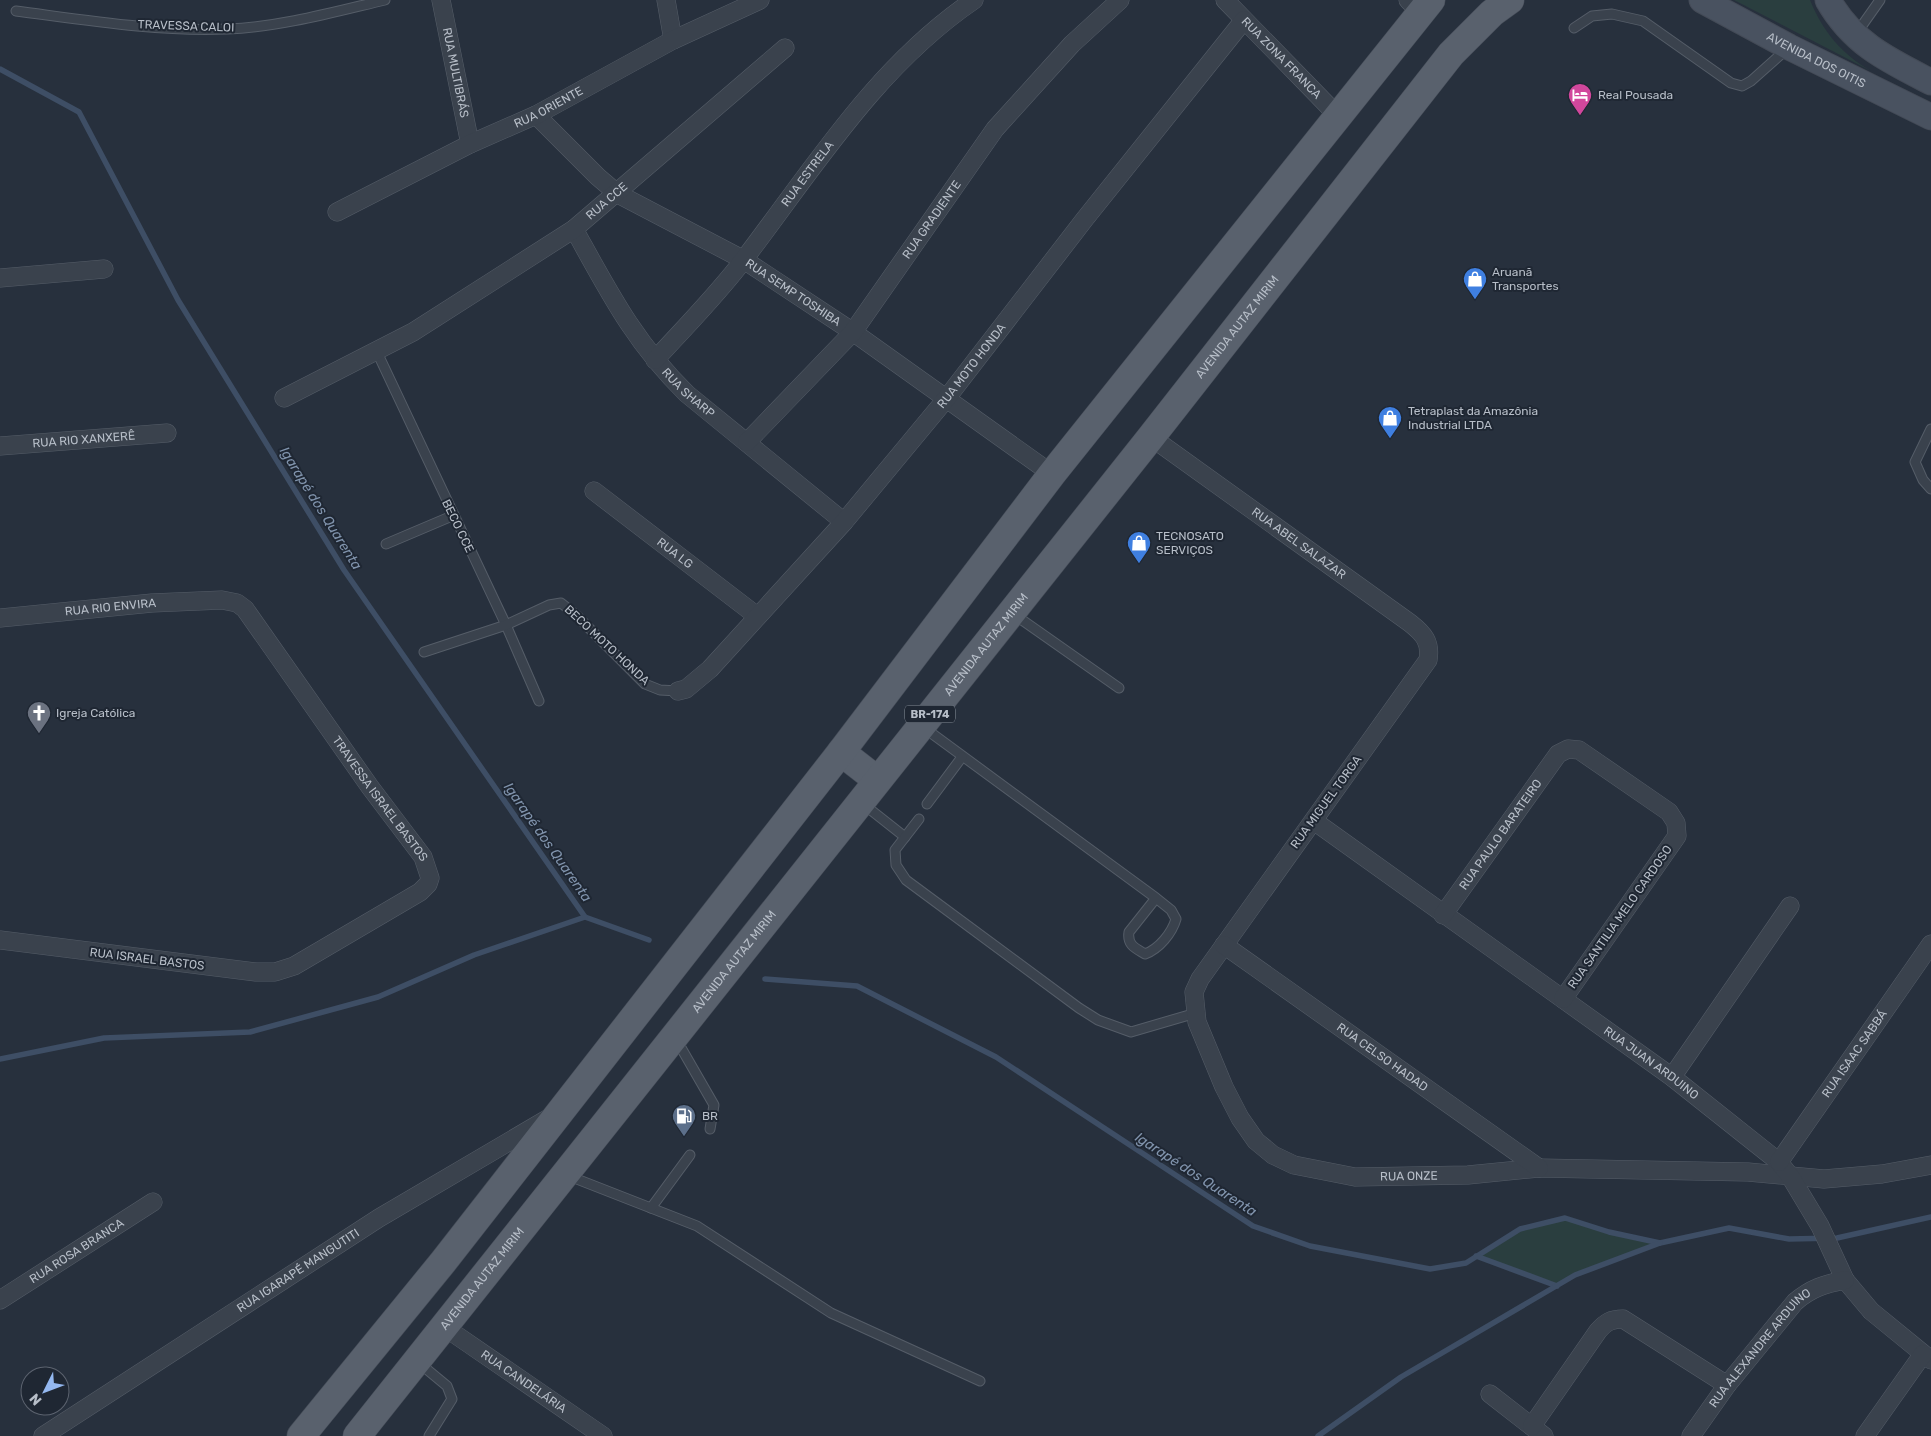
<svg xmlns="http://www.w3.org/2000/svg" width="1931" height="1436" font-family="Rubik,sans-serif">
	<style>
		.green { fill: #2a3e3f }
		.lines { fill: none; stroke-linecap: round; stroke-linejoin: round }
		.stream { stroke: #3e4e65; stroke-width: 5.5 }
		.service-casing { stroke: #555d68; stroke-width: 11 }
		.minor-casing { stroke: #555d68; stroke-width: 19 }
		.secondary-casing { stroke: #444b57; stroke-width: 27 }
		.primary-casing { stroke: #444b57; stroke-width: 29 }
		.service { stroke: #3a424d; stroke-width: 9 }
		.minor { stroke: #3a424d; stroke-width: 18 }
		.secondary { stroke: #495260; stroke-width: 25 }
		.primary { stroke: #59616d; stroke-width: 28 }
		.labels { text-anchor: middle; stroke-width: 4; stroke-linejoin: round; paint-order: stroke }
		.shield { fill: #1f2733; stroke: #89919b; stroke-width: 1 }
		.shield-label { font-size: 11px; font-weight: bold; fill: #b7bec8 }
		.street-label { font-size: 12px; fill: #b7bec8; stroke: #1f2733 }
		.poi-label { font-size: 12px; fill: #b7bec8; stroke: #1f2733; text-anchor: start }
		.water-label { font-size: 14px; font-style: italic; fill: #8194ad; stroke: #1f2733 }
	</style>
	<rect width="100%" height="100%" fill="#27303d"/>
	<!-- green -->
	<g class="green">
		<path d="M1734 0H1810C1823 32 1842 54 1871 71Z"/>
		<polygon points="1565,1218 1609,1232 1660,1243 1575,1275 1557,1286 1476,1256 1520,1229"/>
	</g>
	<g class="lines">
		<!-- stream -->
		<g class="stream">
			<polyline points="0,69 79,112 178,300 344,570 585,917 649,940"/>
			<polyline points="765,979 857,986 996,1057 1253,1226 1310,1246 1430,1269 1466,1263 1520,1229 1565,1218 1609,1232 1660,1243 1729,1228 1789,1239 1837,1238 1931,1217"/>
			<polyline points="0,1059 104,1038 250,1032 378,997 474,955 585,917"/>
			<polyline points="1476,1256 1557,1286"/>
			<polyline points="1318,1436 1401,1377 1575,1275 1660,1243"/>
		</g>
		<!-- service casing -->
		<g class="service-casing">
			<g id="service">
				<path d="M16 11C85 20 157 32 228 29 280 27 334 12 385 0"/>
				<polyline points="1574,28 1592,16 1612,14 1643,21 1731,83 1742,86 1751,81 1788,48"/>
				<polyline points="1856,34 1880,0"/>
				<polyline points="376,350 506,625 539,701"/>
				<polyline points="1931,429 1915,462 1923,480 1931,489"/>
				<polyline points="386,544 452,516"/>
				<polyline points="1015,615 1119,688"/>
				<polyline points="424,652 506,625 549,605 561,603 575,614 645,684 660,690 678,691"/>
				<path d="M923 727 1156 898 1171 910 1176 919C1172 933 1159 949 1145 954 1135 948 1127 945 1129 932L1156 898"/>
				<polyline points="862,803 905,837"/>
				<polyline points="927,804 962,757"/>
				<polyline points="919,819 895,850 896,865 906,880 1079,1008 1098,1020 1131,1032 1196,1013"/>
				<polyline points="676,1039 714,1105 710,1129"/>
				<polyline points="569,1176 697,1226 831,1313 980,1381"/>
				<polyline points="651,1208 690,1155"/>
				<polyline points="418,1362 447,1386 452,1399 429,1436"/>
			</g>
		</g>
		<!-- minor casing -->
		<g class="minor-casing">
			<g id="minor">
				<path id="s1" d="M441 0 470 144"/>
				<polyline points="666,0 673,40"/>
				<path id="s2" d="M1225 0 1338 116"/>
				<polyline points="1408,0 1421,13"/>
				<path id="s3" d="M536 115 598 177 618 194 744 260 853 332 1052 474"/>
				<path id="s4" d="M337 212 470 144 536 115 673 40 760 0"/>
				<path id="s5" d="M574 229C609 292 634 342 687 394L844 522"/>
				<polyline points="0,278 104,269"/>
				<path id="s6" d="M655 360C685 327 718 294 745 258 815 166 877 66 974 0"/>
				<path id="s7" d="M284 398 413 332 574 229 785 48"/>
				<path id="s8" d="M1151 437 1410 623C1424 634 1431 642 1428 660L1200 979 1194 992 1197 1022 1224 1087 1240 1118 1256 1141 1273 1155 1294 1165 1355 1177 1468 1175 1539 1168 1748 1172 1824 1179 1882 1174 1931 1165"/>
				<path id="s9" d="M747 442 853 332 995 129 1072 44 1120 0"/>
				<path id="s10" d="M0 446 167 433"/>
				<path id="s11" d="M594 491 757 616"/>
				<path id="s12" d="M0 618 152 603 222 600 237 603 245 609 370 787 423 857 430 878 428 884 420 892 294 966 275 972H256L0 940"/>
				<path id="s13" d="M678 691 686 689 710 669 844 522 946 399 1084 220 1244 20"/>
				<path id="s14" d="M1314 821 1672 1077 1779 1162 1790 1176 1820 1226 1845 1280 1871 1311 1931 1360"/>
				<path id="s15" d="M1443 915 1558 754 1568 749 1579 750 1669 812 1676 823 1677 836 1563 999"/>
				<path id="s16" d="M1224 945 1539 1168"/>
				<polyline points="1672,1077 1790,906"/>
				<path id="s17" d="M1779 1162 1931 944"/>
				<path id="s18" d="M0 1300 153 1202"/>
				<path id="s19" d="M443 1326 603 1436"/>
				<polyline points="1490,1394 1544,1436"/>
				<path d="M1532 1426 1598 1331C1606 1322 1611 1319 1623 1319L1727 1385"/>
				<path id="s20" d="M43 1436 379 1218 549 1118"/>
				<path id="s21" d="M1691 1436 1727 1385 1795 1302C1811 1288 1825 1284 1845 1280"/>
				<polyline points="1865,1436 1923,1354"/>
			</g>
		</g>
		<!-- secondary casing -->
		<g class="secondary-casing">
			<g id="secondary">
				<path id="s22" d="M1702 0 1789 47 1931 117"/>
				<path d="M1828 0C1853 44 1888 60 1931 82"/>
			</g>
		</g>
		<!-- primary casing -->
		<g class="primary-casing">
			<g id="primary">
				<polyline points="841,752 877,780"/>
				<polyline points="301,1436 443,1262 841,752 1052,474 1431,0"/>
				<path id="s23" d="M357 1436 1151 437 1451 54 1492 13 1510 0"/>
			</g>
		</g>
		<!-- service -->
		<use href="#service" class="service"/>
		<!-- minor -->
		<use href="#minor" class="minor"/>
		<!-- secondary -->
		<use href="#secondary" class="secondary"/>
		<!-- primary -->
		<use href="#primary" class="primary"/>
	</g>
	<!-- icons -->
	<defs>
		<g id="hotel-pin" transform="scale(1.25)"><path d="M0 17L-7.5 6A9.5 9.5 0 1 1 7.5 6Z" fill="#d1479c" stroke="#1f2733"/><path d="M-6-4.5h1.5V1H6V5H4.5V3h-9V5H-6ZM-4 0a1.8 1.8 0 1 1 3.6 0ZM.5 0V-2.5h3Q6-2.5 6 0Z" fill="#fff"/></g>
		<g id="shop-pin" transform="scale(1.25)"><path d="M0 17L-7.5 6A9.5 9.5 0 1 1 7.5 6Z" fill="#3f7fe0" stroke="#1f2733"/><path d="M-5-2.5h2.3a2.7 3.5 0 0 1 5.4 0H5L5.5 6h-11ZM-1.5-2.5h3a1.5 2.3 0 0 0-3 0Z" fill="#fff"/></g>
		<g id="church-pin" transform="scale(1.25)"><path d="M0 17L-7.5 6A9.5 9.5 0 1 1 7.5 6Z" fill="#6b7280" stroke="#1f2733"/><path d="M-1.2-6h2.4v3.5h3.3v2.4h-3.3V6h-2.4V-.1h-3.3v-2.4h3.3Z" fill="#fff"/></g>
		<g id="fuel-pin" transform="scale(1.25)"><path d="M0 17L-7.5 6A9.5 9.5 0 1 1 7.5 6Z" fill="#5c6f8a" stroke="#1f2733"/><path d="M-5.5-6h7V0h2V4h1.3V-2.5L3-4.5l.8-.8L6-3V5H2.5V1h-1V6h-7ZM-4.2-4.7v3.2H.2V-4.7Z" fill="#fff"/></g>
	</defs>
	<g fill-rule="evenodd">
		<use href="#hotel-pin" x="1580" y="95"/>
		<use href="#shop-pin" x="1475" y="279"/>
		<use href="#shop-pin" x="1390" y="418"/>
		<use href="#shop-pin" x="1139" y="543"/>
		<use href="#church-pin" x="39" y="713"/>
		<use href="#fuel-pin" x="684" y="1116"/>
	</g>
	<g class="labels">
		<!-- shield labels -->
		<rect class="shield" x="905" y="705.5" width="50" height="17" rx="4"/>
		<g class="shield-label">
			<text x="930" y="718">BR-174</text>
		</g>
		<!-- street labels -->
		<g class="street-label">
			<text transform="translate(186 26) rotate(2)" y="4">TRAVESSA CALOI</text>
			<text dy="4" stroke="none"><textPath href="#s2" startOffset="81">RUA ZONA FRANCA</textPath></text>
			<text dy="4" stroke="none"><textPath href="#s22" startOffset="129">AVENIDA DOS OITIS</textPath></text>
			<text dy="4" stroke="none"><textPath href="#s1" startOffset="74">RUA MULTIBRÁS</textPath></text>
			<text dy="4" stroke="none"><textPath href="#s4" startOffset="236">RUA ORIENTE</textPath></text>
			<text dy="4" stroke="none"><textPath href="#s6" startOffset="241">RUA ESTRELA</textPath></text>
			<text dy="4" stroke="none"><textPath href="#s7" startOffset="379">RUA CCE</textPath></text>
			<text dy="4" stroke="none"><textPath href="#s9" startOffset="290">RUA GRADIENTE</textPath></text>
			<text dy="4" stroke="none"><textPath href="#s3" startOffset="315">RUA SEMP TOSHIBA</textPath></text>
			<text dy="4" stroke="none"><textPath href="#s23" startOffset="1416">AVENIDA AUTAZ MIRIM</textPath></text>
			<text dy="4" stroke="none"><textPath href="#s13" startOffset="440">RUA MOTO HONDA</textPath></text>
			<text dy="4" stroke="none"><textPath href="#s5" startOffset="201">RUA SHARP</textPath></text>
			<text dy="4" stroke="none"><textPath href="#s10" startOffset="84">RUA RIO XANXERÊ</textPath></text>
			<text transform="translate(458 526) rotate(64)" y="4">BECO CCE</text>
			<text dy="4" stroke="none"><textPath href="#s8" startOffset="182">RUA ABEL SALAZAR</textPath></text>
			<text dy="4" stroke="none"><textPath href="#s11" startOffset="102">RUA LG</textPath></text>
			<text dy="4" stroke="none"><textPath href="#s12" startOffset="111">RUA RIO ENVIRA</textPath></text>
			<text dy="4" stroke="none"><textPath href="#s23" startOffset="1011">AVENIDA AUTAZ MIRIM</textPath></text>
			<text transform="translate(607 645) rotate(43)" y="4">BECO MOTO HONDA</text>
			<text dy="4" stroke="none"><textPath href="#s12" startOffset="481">TRAVESSA ISRAEL BASTOS</textPath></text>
			<text transform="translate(1326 802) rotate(-54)" y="4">RUA MIGUEL TORGA</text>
			<text dy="4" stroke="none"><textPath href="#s15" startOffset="99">RUA PAULO BARATEIRO</textPath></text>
			<text transform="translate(1620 917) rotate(-55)" y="4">RUA SANTILIA MELO CARDOSO</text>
			<text transform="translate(147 959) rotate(7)" y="4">RUA ISRAEL BASTOS</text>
			<text dy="4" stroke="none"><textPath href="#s23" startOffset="606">AVENIDA AUTAZ MIRIM</textPath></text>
			<text dy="4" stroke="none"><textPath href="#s17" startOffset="132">RUA ISAAC SABBÁ</textPath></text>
			<text dy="4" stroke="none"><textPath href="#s16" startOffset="194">RUA CELSO HADAD</textPath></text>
			<text dy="4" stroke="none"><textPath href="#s14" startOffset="415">RUA JUAN ARDUINO</textPath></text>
			<text dy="4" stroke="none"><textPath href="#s8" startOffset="1094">RUA ONZE</textPath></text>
			<text dy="4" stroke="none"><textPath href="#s18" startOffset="91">RUA ROSA BRANCA</textPath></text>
			<text dy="4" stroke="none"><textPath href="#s20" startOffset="304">RUA IGARAPÉ MANGUTITI</textPath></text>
			<text dy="4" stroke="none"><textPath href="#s23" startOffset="201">AVENIDA AUTAZ MIRIM</textPath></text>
			<text dy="4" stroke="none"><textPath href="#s21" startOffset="112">RUA ALEXANDRE ARDUINO</textPath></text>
			<text dy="4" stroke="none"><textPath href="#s19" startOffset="98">RUA CANDELÁRIA</textPath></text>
		</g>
		<!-- poi labels -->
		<g class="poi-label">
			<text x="1598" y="99">Real Pousada</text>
			<text x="1492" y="276">Aruanã<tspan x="1492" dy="14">Transportes</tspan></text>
			<text x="1408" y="415">Tetraplast da Amazônia<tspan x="1408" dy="14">Industrial LTDA</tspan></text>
			<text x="1156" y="540">TECNOSATO<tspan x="1156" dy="14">SERVIÇOS</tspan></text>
			<text x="56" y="717">Igreja Católica</text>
			<text x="702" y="1120">BR</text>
		</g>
		<!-- water labels -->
		<g class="water-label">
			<text transform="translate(321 508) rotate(58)" y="5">Igarapé dos Quarenta</text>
			<text transform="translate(548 842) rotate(55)" y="5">Igarapé dos Quarenta</text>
			<text transform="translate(1196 1174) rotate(33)" y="5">Igarapé dos Quarenta</text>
		</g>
	</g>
	<!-- north arrow -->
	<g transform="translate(45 1391) rotate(228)"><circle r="24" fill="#1f2733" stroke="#5c636f"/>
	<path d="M0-4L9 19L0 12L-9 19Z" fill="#94b8f0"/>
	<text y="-8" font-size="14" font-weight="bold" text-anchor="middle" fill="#b7bec8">N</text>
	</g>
</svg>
